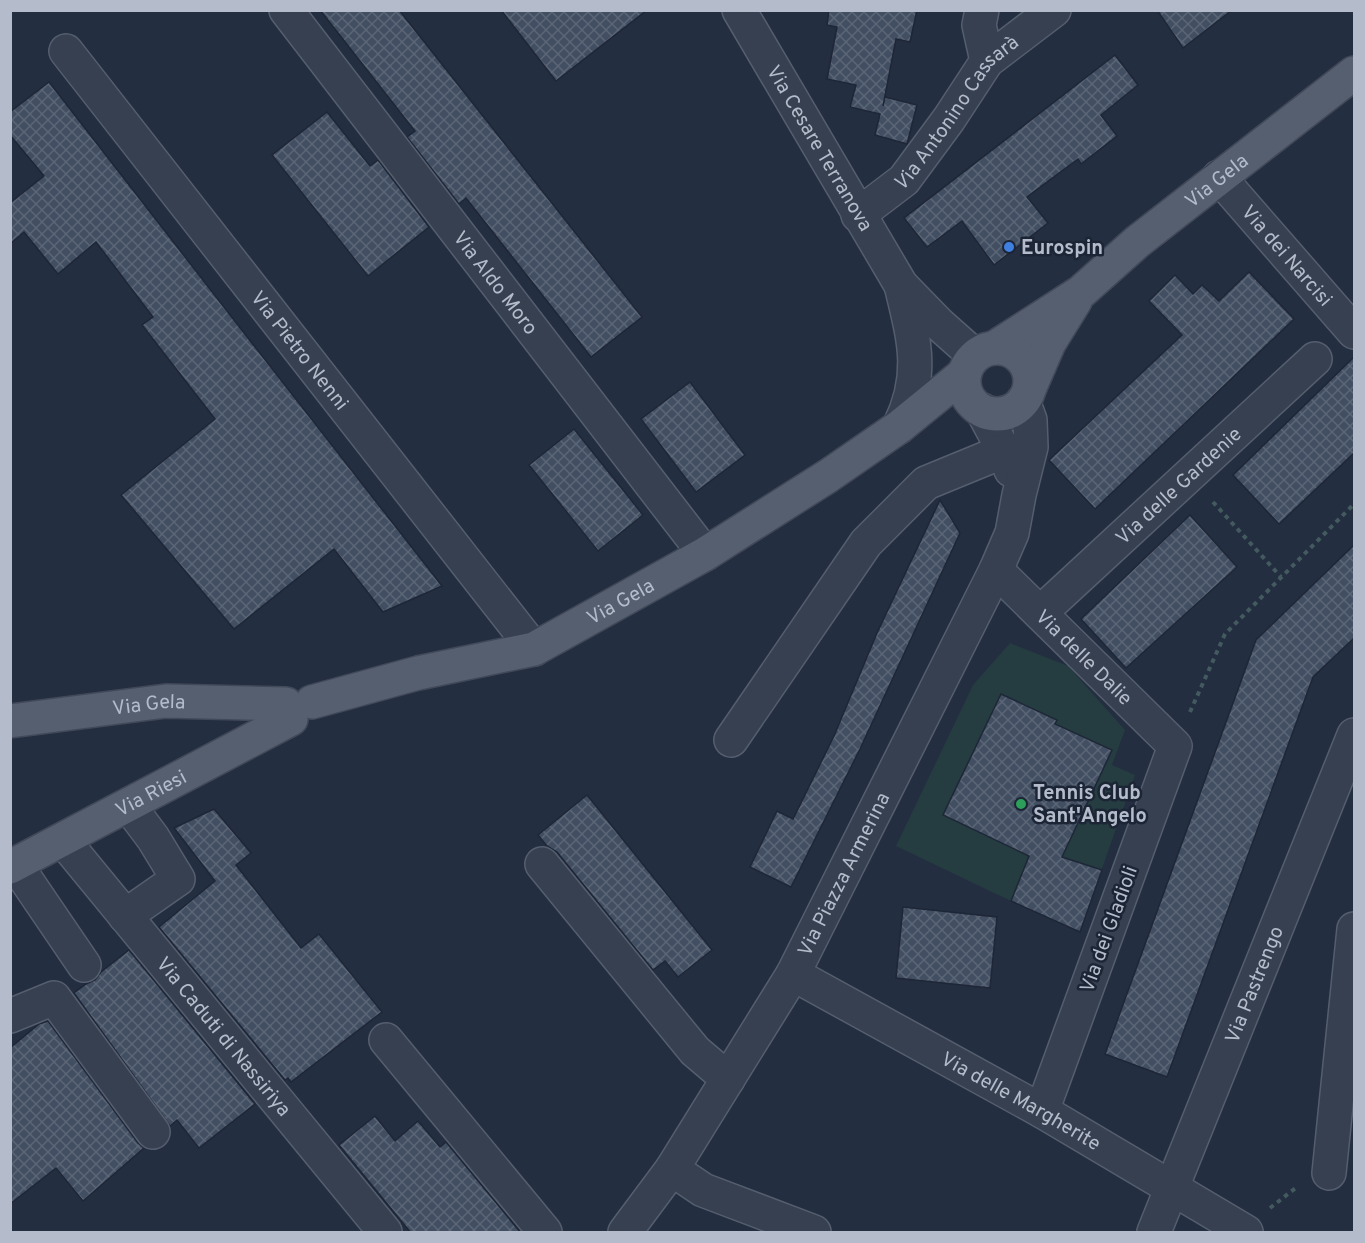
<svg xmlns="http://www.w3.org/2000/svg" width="1365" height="1243" font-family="Overpass,sans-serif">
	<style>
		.park { fill: #253d41 }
		.building { fill: url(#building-cross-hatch); stroke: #1e2737; stroke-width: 1.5 }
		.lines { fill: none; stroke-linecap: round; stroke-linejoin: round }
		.minor-casing { stroke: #555e6e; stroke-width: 36 }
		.major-casing { stroke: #414959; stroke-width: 36 }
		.path { stroke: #435a5e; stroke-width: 4; stroke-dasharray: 4.5 4.5; stroke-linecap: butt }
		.minor { stroke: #374050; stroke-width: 33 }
		.major { stroke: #555f70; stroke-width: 33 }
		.shop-dot { fill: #3f7fe0; stroke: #1c2535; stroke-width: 2 }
		.leisure-dot { fill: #2e9e5b; stroke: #1c2535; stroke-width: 2 }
		.labels { text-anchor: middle; stroke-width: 5; stroke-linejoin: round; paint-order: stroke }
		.street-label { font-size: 20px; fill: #b4bccb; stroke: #1c2535 }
		.poi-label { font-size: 20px; font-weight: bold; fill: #b4bccb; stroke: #1c2535; text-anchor: start }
	</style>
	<defs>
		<pattern id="building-cross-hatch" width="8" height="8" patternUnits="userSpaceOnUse" patternTransform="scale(1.5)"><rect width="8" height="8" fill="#424e62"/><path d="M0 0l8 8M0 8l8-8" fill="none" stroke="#5b6677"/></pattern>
	</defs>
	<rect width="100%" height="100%" fill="#232e40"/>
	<!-- park -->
	<polygon class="park" points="1010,643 1068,666 1125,730 1112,765 1135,775 1080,931 996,894 896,846 973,685"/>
	<!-- building -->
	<g class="building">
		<polygon points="320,10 399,10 642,317 591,357 466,198 459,204 407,137 415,131"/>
		<polygon points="501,10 647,10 556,81"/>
		<polygon points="829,10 917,10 910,42 896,39 883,106 885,97 917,105 907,144 875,135 880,114 850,107 856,85 827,79 837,27 827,25"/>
		<polygon points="1157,10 1232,10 1183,48"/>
		<polygon points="1115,55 1138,85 1101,115 1117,136 1081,164 1078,159 1027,197 1048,223 994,265 962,221 927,247 904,218"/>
		<polygon points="49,82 241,329 442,586 383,612 334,549 234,629 121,495 215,419 142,325 153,317 96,242 58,274 24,232 10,244 10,203 44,176 10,135 10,112"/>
		<polygon points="327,112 370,166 378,160 429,227 368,276 272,155"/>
		<polygon points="1249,272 1294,319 1095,509 1049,460 1182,335 1149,301 1175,275 1193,294 1202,285 1219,301"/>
		<polygon points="1354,357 1354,453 1279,524 1233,475"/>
		<polygon points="690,382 745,455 696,492 641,419"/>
		<polygon points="574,429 643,515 598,551 529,465"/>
		<polygon points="940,500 960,533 860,749 791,887 750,867 777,811 793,819 834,736 877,633"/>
		<polygon points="1190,515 1237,567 1126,668 1081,619"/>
		<polygon points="1354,545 1354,638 1313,677 1167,1077 1105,1054 1256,640"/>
		<polygon points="1001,694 1057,720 1055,724 1112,750 1062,857 1102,870 1080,932 1011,901 1029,856 943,815"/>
		<polygon points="587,795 712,950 678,977 665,961 653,970 557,852 547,846 538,835"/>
		<polygon points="214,809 251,853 236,865 301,948 319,934 382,1012 291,1082 288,1078 285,1080 159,927 215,881 174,828"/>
		<polygon points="903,907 997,917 990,988 896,978"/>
		<polygon points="129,950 255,1104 199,1148 177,1120 170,1126 74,993 86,984 95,980 101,972"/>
		<polygon points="48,1021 138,1143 144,1148 83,1201 56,1168 10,1204 10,1048 39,1024"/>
		<polygon points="375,1116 395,1141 418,1121 440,1147 446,1142 521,1233 411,1233 339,1145"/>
	</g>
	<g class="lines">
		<!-- minor casing -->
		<g class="minor-casing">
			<g id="minor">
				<path id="s1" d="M286 10 705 554"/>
				<path id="s2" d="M739 10 901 285 939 324 975 356"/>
				<polyline points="982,10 979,25 987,61"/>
				<path id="s3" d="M66 51 534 649"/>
				<path id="s4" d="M1219 177 1354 332"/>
				<path id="s5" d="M858 215 904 180 949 119 987 61 1054 10"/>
				<polyline points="982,410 1004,451 1011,470"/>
				<path d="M899 427C925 375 914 339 901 285"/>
				<path id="s6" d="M996 570 1175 746 1042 1111"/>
				<path id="s7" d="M1040 613 1315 359"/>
				<polyline points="731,740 866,543 926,483 1004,451"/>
				<path id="s8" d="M63 840 385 1232"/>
				<polyline points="542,864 695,1051 728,1079"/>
				<polyline points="16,865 84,965"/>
				<polyline points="125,916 178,879 153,838 129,806"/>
				<path id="s9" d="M793 974 1042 1111 1246 1232"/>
				<polyline points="10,1016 54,998 153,1132"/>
				<polyline points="386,1040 545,1232"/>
				<polyline points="672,1169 703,1190 814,1232"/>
				<polyline points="1329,1173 1354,929"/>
				<path id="s10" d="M625 1232 672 1169 793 974 996 570 1012 533 1019 495 1031 447 1030 420 1023 401"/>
				<path id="s11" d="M1154 1232 1354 735"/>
			</g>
		</g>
		<!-- major casing -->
		<g class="major-casing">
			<g id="major">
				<path id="s12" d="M994 348 1081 292 1137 242 1354 73"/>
				<circle cx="997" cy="381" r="33"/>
				<polyline points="1030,387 1049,343 1075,301"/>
				<path id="s13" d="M312 702 418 673 534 649 705 554 828 476 899 427 964 374"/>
				<path id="s14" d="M10 721 166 701 286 704"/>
				<path id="s15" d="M10 867 291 719"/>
			</g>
		</g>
		<!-- path -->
		<g class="path">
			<polyline points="1213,502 1281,577"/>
			<polyline points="1190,712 1225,634 1354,504"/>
			<polyline points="1270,1208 1297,1187"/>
		</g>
		<!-- minor -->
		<use href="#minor" class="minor"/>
		<!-- major -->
		<use href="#major" class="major"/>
	</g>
	<!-- markers -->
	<circle class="shop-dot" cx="1009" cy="247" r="6"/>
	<circle class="leisure-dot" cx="1021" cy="804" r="6"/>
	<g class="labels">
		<!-- street labels -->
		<g class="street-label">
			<text dy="7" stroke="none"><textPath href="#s5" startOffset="144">Via Antonino Cassarà</textPath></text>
			<text dy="7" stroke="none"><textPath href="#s2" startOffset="160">Via Cesare Terranova</textPath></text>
			<text dy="7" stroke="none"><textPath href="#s12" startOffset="279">Via Gela</textPath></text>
			<text dy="7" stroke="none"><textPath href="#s4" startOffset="104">Via dei Narcisi</textPath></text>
			<text dy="7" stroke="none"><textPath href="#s1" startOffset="344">Via Aldo Moro</textPath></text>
			<text dy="7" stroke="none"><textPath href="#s3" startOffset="380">Via Pietro Nenni</textPath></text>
			<text dy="7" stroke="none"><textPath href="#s7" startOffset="188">Via delle Gardenie</textPath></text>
			<text dy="7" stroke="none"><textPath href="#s13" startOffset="327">Via Gela</textPath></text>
			<text dy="7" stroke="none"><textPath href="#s6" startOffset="124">Via delle Dalie</textPath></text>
			<text dy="7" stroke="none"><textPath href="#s14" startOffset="140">Via Gela</textPath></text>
			<text dy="7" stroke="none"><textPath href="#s15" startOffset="159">Via Riesi</textPath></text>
			<text dy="7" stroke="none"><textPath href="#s10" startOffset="420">Via Piazza Armerina</textPath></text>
			<text transform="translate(1108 929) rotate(-70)" y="7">Via dei Gladioli</text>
			<text dy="7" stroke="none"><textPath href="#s11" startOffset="267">Via Pastrengo</textPath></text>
			<text dy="7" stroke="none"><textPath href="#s8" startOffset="254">Via Caduti di Nassiriya</textPath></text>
			<text dy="7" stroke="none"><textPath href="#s9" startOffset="261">Via delle Margherite</textPath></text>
		</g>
		<!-- poi labels -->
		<g class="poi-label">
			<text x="1021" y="254">Eurospin</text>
			<text x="1033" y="799">Tennis Club<tspan x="1033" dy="23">Sant'Angelo</tspan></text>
		</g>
	</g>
	<!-- border -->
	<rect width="1365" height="1243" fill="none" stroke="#b4bccb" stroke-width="24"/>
</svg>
